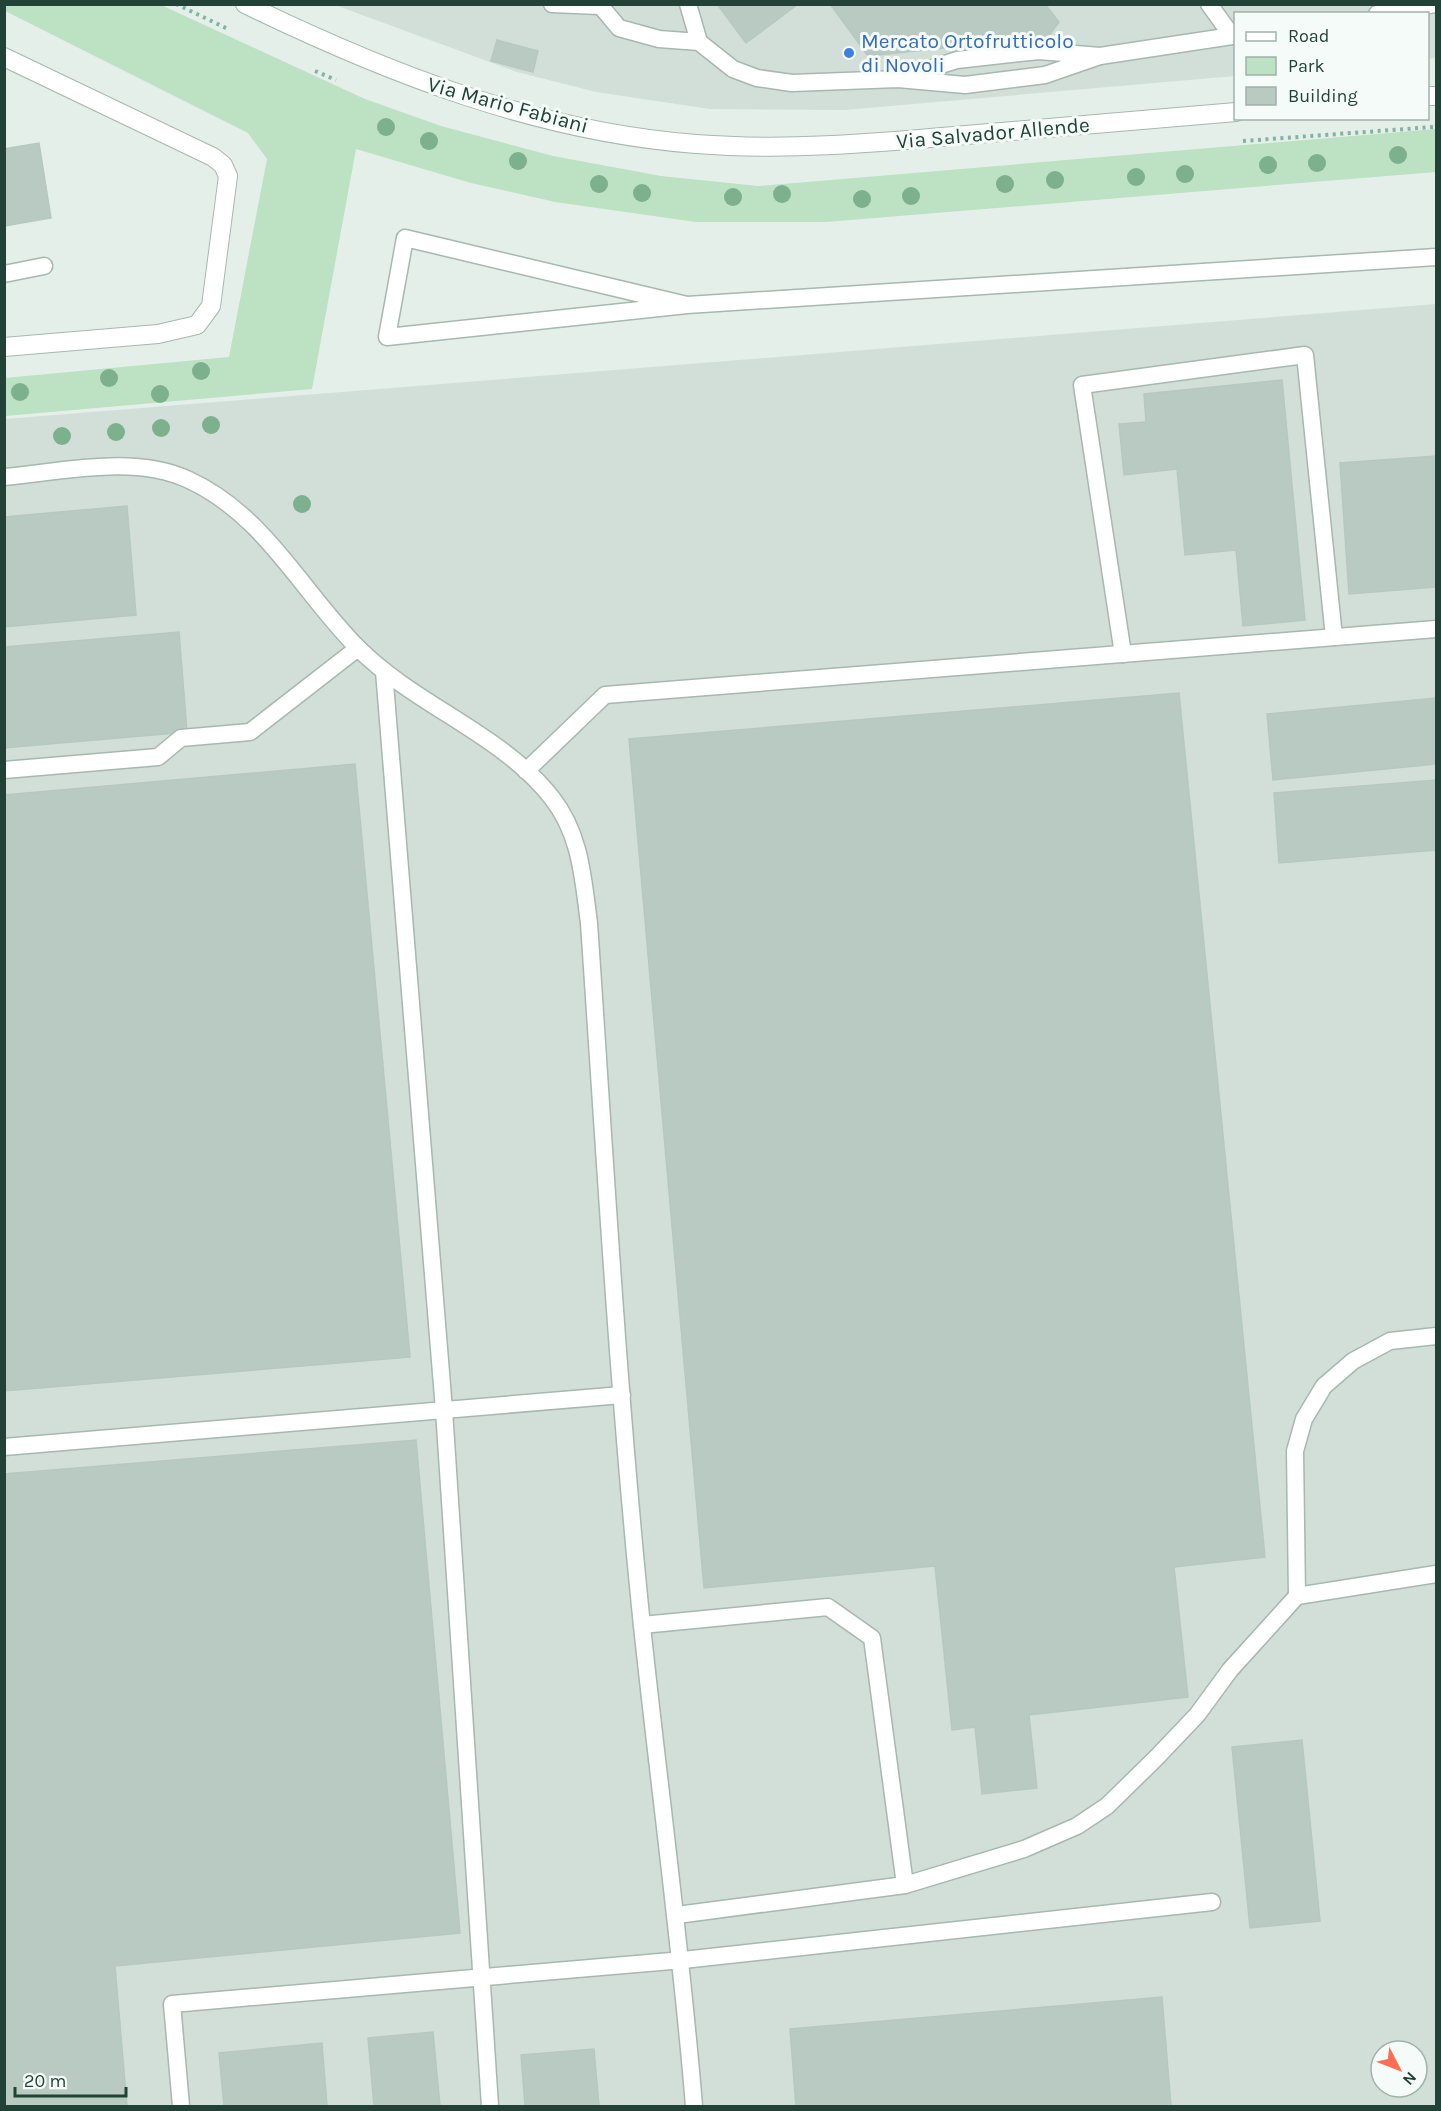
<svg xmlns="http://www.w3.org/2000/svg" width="1441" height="2111" font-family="Karla,sans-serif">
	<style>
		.built { fill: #d2dfd8; fill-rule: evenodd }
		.green { fill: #bce1c3 }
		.building { fill: #b9cac2; stroke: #b6c9c0; stroke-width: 1.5 }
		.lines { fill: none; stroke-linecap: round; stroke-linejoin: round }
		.lane-casing { stroke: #a6b8b0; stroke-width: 19 }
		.street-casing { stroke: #a6b8b0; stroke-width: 20 }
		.path { stroke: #82b5a1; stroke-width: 4; stroke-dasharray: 3 4.5; stroke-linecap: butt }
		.lane { stroke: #fff; stroke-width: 16 }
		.street { stroke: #fff; stroke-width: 18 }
		.tree { fill: #7db08d }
		.shop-dot { fill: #3f7fe0; stroke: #f5fbf8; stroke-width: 2 }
		.labels { text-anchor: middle; stroke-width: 6; stroke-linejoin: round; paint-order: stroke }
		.shop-label { font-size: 21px; fill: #366cbe; stroke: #f5fbf8; text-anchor: start }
		.street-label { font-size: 21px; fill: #224237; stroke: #f5fbf8 }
	</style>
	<rect width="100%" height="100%" fill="#e4efe9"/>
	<!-- built -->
	<g class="built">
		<polygon points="1436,4 1436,58 1428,59 1428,14 1236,14 1235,76 845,110 710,109 596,92 517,72 335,5"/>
		<path d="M1436 304V2106H5V419ZM1381 2051H1417V2087H1381Z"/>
	</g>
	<!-- green -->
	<polygon class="green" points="5,4 161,5 365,99 441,126 553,156 661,176 758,186 1436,129 1436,172 826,222 696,222 555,202 471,183 356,149 312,389 5,416 5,378 229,357 267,159 248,133 5,11"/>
	<!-- building -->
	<g class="building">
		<polygon points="717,4 798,4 746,43"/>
		<polygon points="830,4 1045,4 1059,22 1048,37 868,56"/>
		<polygon points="497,40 538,51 533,72 491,61"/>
		<polygon points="39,143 51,218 4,226 4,149"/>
		<polygon points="1282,380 1305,620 1243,626 1236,550 1185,555 1177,469 1124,475 1119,424 1146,422 1144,394"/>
		<polygon points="1436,456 1436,587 1349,594 1340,463"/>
		<polygon points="127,506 136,615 4,627 4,517"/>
		<polygon points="179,632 187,732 4,748 4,647"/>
		<polygon points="1179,693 1265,1557 1174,1567 1188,1697 1029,1715 1037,1788 982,1794 975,1727 952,1730 935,1566 704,1588 629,739"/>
		<polygon points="1436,698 1436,764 1273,780 1267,714"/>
		<polygon points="355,764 410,1357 4,1391 4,795"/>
		<polygon points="1436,780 1436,850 1279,863 1274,793"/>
		<polygon points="416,1440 460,1933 115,1966 127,2106 4,2106 4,1474"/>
		<polygon points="1302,1740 1320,1921 1250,1928 1232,1747"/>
		<polygon points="1162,1997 1171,2106 796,2106 790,2029"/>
		<polygon points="433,2032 440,2106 374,2106 368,2038"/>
		<polygon points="322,2043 327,2106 224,2106 219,2053"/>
		<polygon points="594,2049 599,2106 525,2106 521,2055"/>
	</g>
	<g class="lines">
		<!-- lane casing -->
		<g class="lane-casing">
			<g id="lane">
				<polyline points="552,4 599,6"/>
				<polyline points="599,4 619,28 659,39 699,42 733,69 757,78 792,83 898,79 965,85 1045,75 1100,56"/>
				<polyline points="688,4 699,42"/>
				<polyline points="1209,4 1232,36 1236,35"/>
				<polyline points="1377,14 1435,4"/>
				<polyline points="907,76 957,60 1039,51 1100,56 1232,36"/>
				<polyline points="4,274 44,266"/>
				<polyline points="687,305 405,238 387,337 687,305 1436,257"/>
				<path d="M4 477C62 472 134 454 189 480 265 515 302 592 358 648 416 706 502 734 552 798 581 835 583 879 589 923 605 1157 618 1392 642 1626 659 1786 681 1946 694 2106"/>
				<polyline points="1123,654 1082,385 1305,355 1334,637"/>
				<polyline points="384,671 444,1410 490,2106"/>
				<polyline points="4,770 158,757 181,738 250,732 358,648"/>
				<polyline points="526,771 605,695 1436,629"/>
				<polyline points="4,1447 622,1395"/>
				<polyline points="1297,1596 1295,1451 1304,1419 1324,1386 1353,1361 1390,1341 1436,1336"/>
				<polyline points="642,1625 828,1607 872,1638 905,1885"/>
				<polyline points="677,1915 905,1885 1024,1849 1077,1826 1107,1806 1156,1758 1197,1715 1230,1670 1297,1596 1436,1574"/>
				<polyline points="181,2106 172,2004 683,1960 1212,1902"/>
			</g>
		</g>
		<!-- street casing -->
		<g class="street-casing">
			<g id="street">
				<path d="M245 4C387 73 537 132 696 144 788 151 874 143 966 135 1056 128 1146 120 1236 112"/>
				<polyline points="4,57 213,157 223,165 228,176 211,306 197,325 158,334 4,347"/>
				<polyline points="1428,96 1436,96"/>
			</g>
		</g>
		<!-- path -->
		<g class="path">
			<polyline points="176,4 230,30"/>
			<polyline points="315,71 336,80"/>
			<polyline points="1243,141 1433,127"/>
		</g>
		<!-- lane -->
		<use href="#lane" class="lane"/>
		<!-- street -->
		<use href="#street" class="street"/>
	</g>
	<!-- trees -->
	<g class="tree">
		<circle cx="386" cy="127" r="9"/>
		<circle cx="429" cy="141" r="9"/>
		<circle cx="1398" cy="155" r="9"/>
		<circle cx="518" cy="161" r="9"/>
		<circle cx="1317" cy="163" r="9"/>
		<circle cx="1268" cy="165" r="9"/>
		<circle cx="1185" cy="174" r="9"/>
		<circle cx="1136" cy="177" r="9"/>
		<circle cx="1055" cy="180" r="9"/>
		<circle cx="599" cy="184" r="9"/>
		<circle cx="1005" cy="184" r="9"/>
		<circle cx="642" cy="193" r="9"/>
		<circle cx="782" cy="194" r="9"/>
		<circle cx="911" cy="196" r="9"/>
		<circle cx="733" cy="197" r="9"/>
		<circle cx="862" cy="199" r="9"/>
		<circle cx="201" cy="371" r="9"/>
		<circle cx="109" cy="378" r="9"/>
		<circle cx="20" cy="392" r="9"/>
		<circle cx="160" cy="394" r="9"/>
		<circle cx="211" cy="425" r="9"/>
		<circle cx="161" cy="428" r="9"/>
		<circle cx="116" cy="432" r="9"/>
		<circle cx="62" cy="436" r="9"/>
		<circle cx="302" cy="504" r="9"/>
	</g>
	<!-- markers -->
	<circle class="shop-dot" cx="849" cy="53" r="6"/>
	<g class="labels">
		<!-- shop labels -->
		<g class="shop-label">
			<text x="861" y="48">Mercato Ortofrutticolo<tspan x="861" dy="24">di Novoli</tspan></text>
		</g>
		<!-- street labels -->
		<g class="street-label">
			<text transform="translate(508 105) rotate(15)" y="7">Via Mario Fabiani</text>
			<text transform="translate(993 133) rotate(-5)" y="7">Via Salvador Allende</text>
		</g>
	</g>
	<!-- border -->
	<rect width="1441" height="2111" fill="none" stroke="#224237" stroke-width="12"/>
	<!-- legend -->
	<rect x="1234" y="12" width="195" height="108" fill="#f5fbf8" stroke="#a1b1ab" stroke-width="1.5"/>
	<rect x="1246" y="32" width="30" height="9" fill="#ffffff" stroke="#a1b1ab" stroke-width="1.5"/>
	<text x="1288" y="42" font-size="18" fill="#224237">Road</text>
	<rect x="1246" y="57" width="30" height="18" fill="#bce1c3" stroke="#a1b1ab" stroke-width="1.5"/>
	<text x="1288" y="72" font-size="18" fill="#224237">Park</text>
	<rect x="1246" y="87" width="30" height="18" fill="#b9cac2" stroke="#a1b1ab" stroke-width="1.5"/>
	<text x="1288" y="102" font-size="18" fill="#224237">Building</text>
	<!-- north arrow -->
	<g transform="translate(1399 2069) rotate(132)"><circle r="28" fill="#f5fbf8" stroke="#a1b1ab" stroke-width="1.5"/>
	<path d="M0-4.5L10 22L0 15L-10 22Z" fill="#fd6f54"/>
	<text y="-9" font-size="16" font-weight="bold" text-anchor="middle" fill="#224237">N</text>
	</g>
	<!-- scale -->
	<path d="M15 2087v9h111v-9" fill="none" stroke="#224237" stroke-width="3"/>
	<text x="24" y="2087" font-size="18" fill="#224237" stroke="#f5fbf8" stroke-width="4.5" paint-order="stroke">20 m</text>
</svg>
